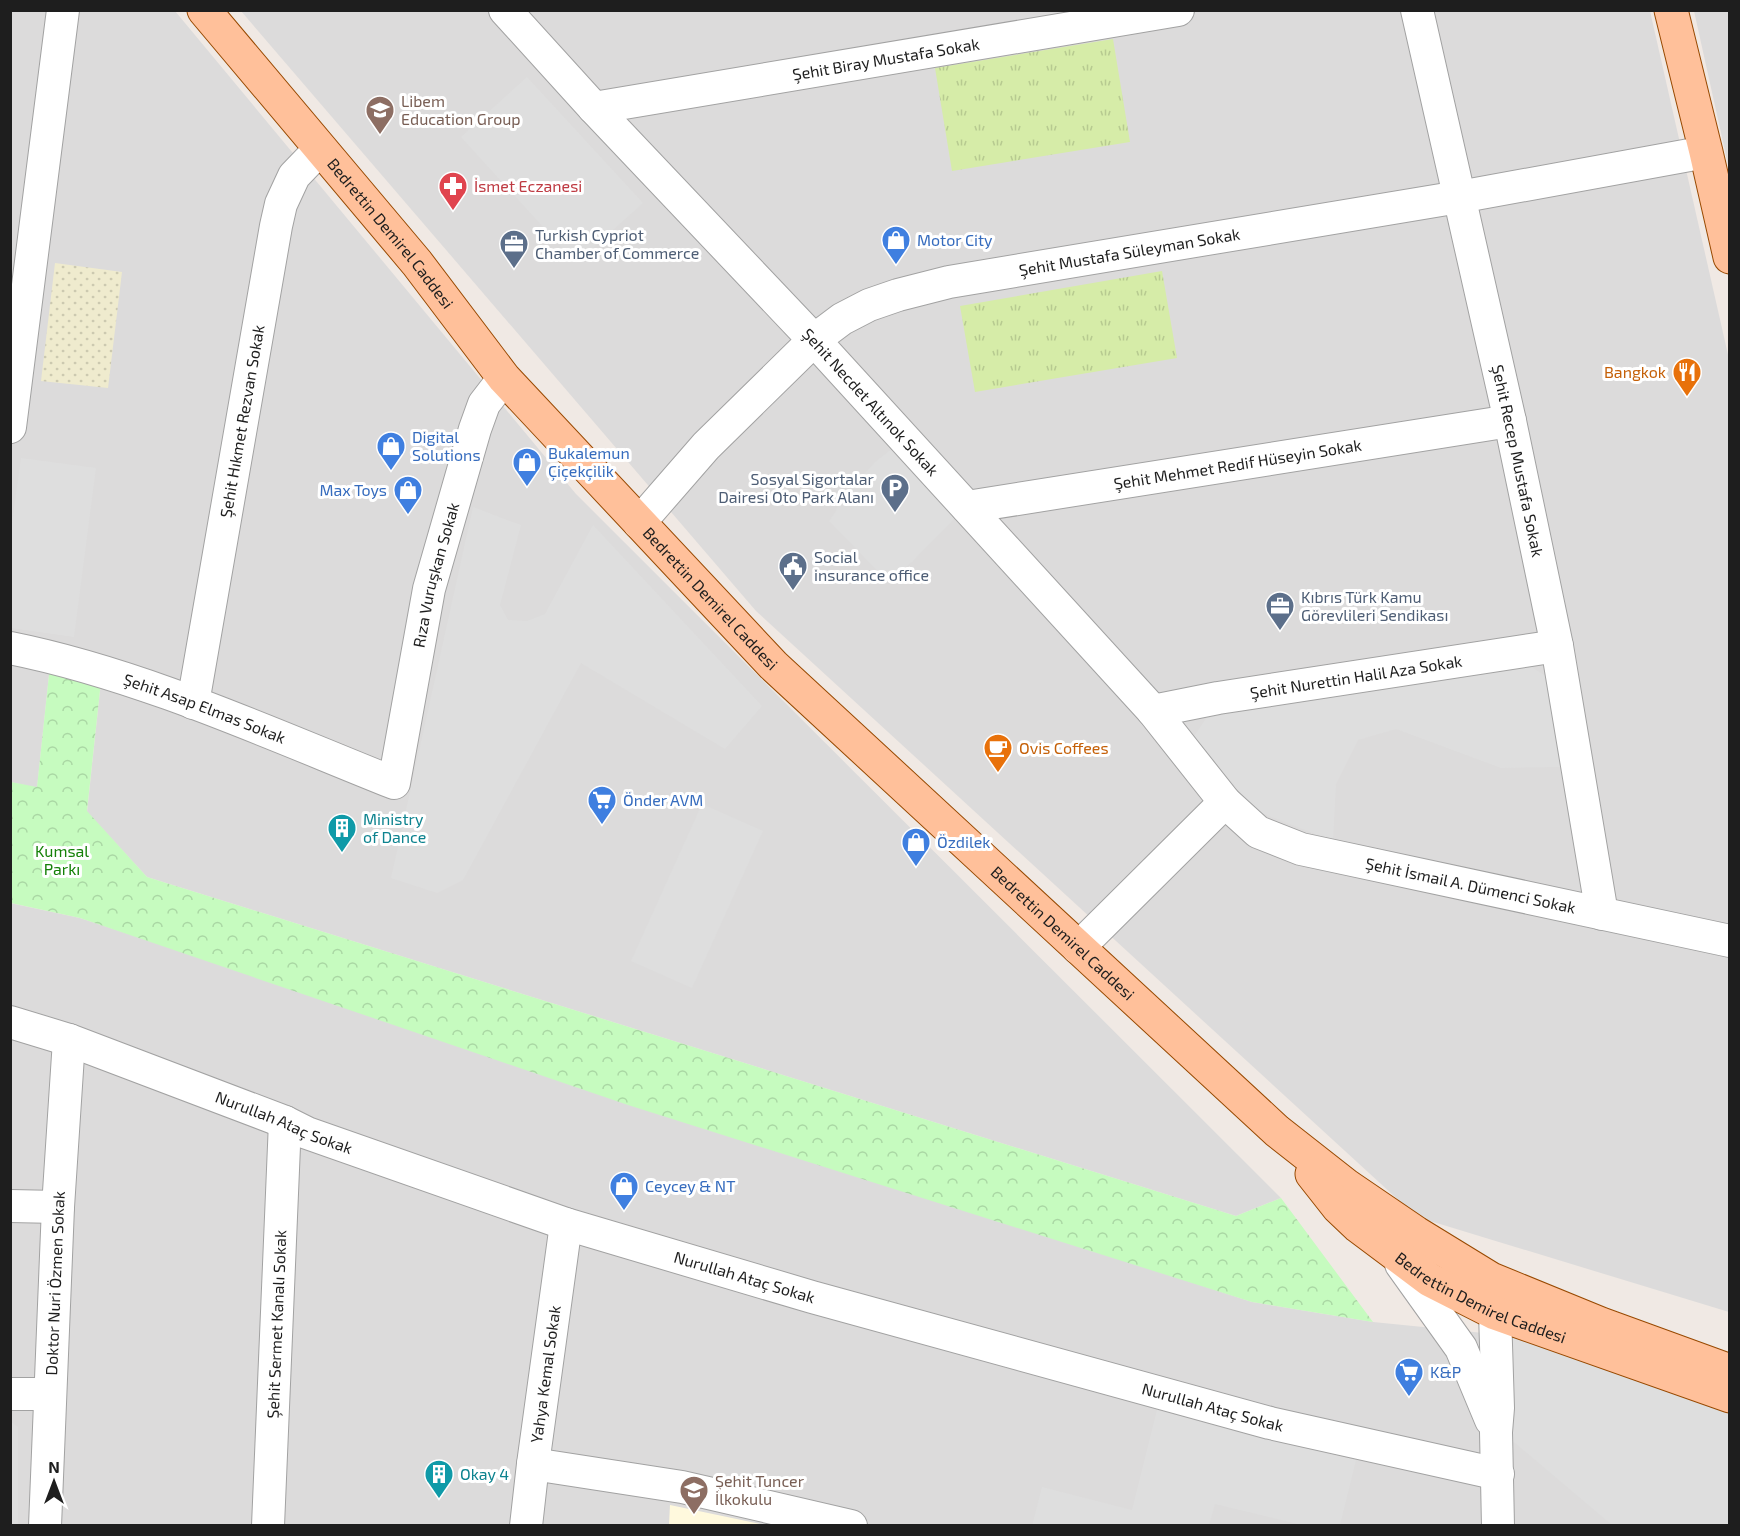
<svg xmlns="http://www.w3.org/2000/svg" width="1740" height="1536" font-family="'Exo 2',sans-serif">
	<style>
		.residential { fill: #dcdbdb }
		.education { fill: #fff9dd }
		.farmland { fill: url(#farmland-dots) }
		.grass { fill: url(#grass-tufts) }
		.park { fill: url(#park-crowns) }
		.parking { fill: #dedede }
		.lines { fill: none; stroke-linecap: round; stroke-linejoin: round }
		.street-casing { stroke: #a2a2a2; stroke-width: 34 }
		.primary-casing { stroke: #984900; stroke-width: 35 }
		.street { stroke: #fff; stroke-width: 32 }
		.primary { stroke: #ffc09a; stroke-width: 33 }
		.labels { text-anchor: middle; stroke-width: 6; stroke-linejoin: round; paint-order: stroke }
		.street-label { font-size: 16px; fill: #1e1e1e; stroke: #fff }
		.education-label { font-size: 16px; fill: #785e54; stroke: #fff; text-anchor: start }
		.health-label { font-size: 16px; fill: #be3a42; stroke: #fff; text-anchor: start }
		.service-label { font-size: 16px; fill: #4e5e75; stroke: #fff; text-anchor: start }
		.shop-label { font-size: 16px; fill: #366cbe; stroke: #fff; text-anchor: start }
		.food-label { font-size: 16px; fill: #c56008; stroke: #fff; text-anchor: end }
		.culture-label { font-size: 16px; fill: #0d838f; stroke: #fff; text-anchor: start }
		.park-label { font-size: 16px; fill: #158108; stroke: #fff }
	</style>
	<defs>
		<pattern id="farmland-dots" width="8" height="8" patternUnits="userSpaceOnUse" patternTransform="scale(1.5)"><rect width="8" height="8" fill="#efebce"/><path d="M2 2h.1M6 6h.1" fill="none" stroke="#ccc9b0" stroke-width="1.8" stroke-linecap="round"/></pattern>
		<pattern id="grass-tufts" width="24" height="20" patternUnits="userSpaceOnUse" patternTransform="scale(1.5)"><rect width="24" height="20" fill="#d6eca8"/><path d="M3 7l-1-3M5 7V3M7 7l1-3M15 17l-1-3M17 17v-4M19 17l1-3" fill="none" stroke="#b7ca90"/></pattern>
		<pattern id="park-crowns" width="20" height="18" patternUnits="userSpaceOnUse" patternTransform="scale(1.5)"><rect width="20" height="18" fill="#c6fbbf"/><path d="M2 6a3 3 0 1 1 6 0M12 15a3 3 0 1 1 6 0" fill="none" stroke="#aad7a4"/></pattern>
	</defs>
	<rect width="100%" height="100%" fill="#f0e9e4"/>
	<!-- residential -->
	<g class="residential">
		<polygon points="11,11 175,11 576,494 1281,1198 1236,1216 147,877 87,812 102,672 51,656 37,788 11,782"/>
		<polygon points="241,11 1650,11 1729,359 1729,1312 1417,1217 756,611"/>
		<polygon points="1694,11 1729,11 1729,169"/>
		<polygon points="10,903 80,918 1252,1302 1373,1322 1534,1338 1729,1525 11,1525"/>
	</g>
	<!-- education -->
	<polygon class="education" points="670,1505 765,1525 669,1525"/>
	<!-- farmland -->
	<polygon class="farmland" points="55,263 122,272 108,388 41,381"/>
	<!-- grass -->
	<g class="grass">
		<polygon points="1113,39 1130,142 952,171 935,68"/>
		<polygon points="1162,271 1177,358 975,392 960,306"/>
	</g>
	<!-- park -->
	<polygon class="park" points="51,656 102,672 87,811 147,877 1236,1216 1281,1198 1373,1322 1252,1302 628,1105 80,918 11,903 11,782 37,787"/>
	<!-- parking -->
	<g class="parking">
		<polygon points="527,77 643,203 576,263 461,137"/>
		<polygon points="893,448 958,515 912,562 888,582 829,521 836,511 840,499 875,462"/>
		<polygon points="21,458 96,468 74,637 11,628 10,537"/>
		<polygon points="473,507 521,525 500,605 508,620 527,621 545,614 593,525 762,706 725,749 581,663 463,880 437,893 391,878"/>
		<polygon points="1522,661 1552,680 1560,767 1501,768 1396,729 1358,740 1336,784 1333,841 1257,811 1193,738 1207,717 1240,703"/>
		<polygon points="702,804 763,831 692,988 631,961"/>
		<polygon points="1510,1337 1729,1406 1729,1525 1612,1525 1508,1437"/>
		<polygon points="1157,1410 1356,1460 1340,1525 1302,1525 1215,1504 1209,1525 1032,1526 1042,1487 1132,1510"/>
		<polygon points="10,1421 18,1427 18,1525 11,1525"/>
	</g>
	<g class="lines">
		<!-- street casing -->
		<g class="street-casing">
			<g id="street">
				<path id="s1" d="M505 10 594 108 814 340 1153 711 1225 802 1258 832 1301 849 1730 941"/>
				<path id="s2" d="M1417 10 1510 421 1557 646 1602 914"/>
				<path id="s3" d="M594 108 1178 10"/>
				<polyline points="10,427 63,10"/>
				<path id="s4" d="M967 507 1510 421"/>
				<path id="s5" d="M639 523 706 446 814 340 842 319 869 305 898 295 949 282 1459 197 1706 152"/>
				<path id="s6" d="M10 648C140 674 271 734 394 783L429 589 475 429 484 404 504 378"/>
				<path id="s7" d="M193 703 276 226 281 204 294 176 319 150"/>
				<path id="s8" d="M1153 711 1218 698 1557 646"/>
				<polyline points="1078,948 1225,802"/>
				<path id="s9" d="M10 1022 69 1040 285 1122 307 1133 566 1224 812 1297 1270 1423 1498 1474"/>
				<polyline points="10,1206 58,1207"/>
				<polyline points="1401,1264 1461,1348 1491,1420"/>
				<polyline points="1492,1287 1495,1313 1498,1408 1496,1432 1498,1526"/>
				<polyline points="10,1394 50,1394"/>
				<polyline points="533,1464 682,1487 851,1526"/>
				<path id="s10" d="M45 1526 58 1207 69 1040"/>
				<path id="s11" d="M268 1526 285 1122"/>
				<path id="s12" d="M526 1526 533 1464 566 1224"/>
			</g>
		</g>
		<!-- primary casing -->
		<g class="primary-casing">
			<g id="primary">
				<path id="s13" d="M204 10 417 263 504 378 773 665 1277 1131 1347 1186 1416 1233 1491 1279 1601 1324 1730 1371"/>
				<polyline points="1671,10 1706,152 1730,257"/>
				<path id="s14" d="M1312 1174 1338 1207 1358 1226 1430 1280 1495 1313 1730 1396"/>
			</g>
		</g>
		<!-- street -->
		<use href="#street" class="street"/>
		<!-- primary -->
		<use href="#primary" class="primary"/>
	</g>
	<!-- icons -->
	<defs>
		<g id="school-pin" transform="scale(1.5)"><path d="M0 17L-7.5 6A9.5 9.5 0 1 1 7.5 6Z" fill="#8d6e63" stroke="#fff"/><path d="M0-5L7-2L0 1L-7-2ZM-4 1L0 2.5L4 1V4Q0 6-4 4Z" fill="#fff"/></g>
		<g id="pharmacy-pin" transform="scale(1.5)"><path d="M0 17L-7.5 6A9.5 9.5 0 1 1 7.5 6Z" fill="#e0444e" stroke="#fff"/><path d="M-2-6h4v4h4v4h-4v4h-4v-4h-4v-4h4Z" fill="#fff"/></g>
		<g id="shop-pin" transform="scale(1.5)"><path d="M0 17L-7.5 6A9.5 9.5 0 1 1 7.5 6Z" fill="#3f7fe0" stroke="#fff"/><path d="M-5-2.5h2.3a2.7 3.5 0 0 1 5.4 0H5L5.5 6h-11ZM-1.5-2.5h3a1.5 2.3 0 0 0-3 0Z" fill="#fff"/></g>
		<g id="office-pin" transform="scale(1.5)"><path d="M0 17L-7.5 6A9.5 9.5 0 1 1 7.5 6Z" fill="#5c6f8a" stroke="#fff"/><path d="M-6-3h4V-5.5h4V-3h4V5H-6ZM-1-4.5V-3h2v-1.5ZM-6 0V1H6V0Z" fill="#fff"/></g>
		<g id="restaurant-pin" transform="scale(1.5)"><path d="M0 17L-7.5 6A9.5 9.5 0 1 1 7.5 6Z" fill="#e8710a" stroke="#fff"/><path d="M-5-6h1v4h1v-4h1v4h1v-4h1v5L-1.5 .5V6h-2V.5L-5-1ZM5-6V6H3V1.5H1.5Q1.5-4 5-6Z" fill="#fff"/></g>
		<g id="parking-pin" transform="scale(1.5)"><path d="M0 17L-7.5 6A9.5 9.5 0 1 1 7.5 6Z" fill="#5c6f8a" stroke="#fff"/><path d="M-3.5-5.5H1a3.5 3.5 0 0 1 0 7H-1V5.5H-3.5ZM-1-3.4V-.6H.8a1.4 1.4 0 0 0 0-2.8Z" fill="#fff"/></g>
		<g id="civic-pin" transform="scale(1.5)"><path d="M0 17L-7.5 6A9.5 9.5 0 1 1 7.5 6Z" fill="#5c6f8a" stroke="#fff"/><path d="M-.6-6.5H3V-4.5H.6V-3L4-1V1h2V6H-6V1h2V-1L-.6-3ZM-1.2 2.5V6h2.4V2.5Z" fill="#fff"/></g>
		<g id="cafe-pin" transform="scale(1.5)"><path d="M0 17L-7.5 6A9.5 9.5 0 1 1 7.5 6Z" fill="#e8710a" stroke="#fff"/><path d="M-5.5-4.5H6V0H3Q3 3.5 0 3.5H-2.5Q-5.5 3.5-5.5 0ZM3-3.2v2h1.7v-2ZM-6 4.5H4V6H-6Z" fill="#fff"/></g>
		<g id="supermarket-pin" transform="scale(1.5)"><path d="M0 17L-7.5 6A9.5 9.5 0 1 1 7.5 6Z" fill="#3f7fe0" stroke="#fff"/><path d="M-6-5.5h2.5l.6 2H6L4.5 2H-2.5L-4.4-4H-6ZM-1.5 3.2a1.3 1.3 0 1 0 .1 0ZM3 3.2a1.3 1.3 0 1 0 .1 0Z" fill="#fff"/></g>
		<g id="building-pin" transform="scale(1.5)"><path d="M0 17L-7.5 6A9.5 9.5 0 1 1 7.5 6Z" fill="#0f9aa8" stroke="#fff"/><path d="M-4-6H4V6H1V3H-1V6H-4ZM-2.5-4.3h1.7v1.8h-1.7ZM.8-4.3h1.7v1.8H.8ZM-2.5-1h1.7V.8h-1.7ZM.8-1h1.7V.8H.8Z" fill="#fff"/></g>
	</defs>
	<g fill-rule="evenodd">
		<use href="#school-pin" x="380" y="110"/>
		<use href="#pharmacy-pin" x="453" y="186"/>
		<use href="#shop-pin" x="896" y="240"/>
		<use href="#office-pin" x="514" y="244"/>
		<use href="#restaurant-pin" x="1687" y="372"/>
		<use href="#shop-pin" x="391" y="446"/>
		<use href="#shop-pin" x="527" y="462"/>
		<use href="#parking-pin" x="895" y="488"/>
		<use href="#shop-pin" x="408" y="490"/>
		<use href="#civic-pin" x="793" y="566"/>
		<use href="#office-pin" x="1280" y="606"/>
		<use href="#cafe-pin" x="998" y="748"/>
		<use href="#supermarket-pin" x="602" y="800"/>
		<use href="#building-pin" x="342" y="828"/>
		<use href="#shop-pin" x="916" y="842"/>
		<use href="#shop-pin" x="624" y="1186"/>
		<use href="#supermarket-pin" x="1409" y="1372"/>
		<use href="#building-pin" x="439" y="1474"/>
		<use href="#school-pin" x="694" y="1490"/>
	</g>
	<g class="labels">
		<!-- street labels -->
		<g class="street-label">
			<text dy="6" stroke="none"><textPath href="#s3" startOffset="296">Şehit Biray Mustafa Sokak</textPath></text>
			<text dy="6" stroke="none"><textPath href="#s13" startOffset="291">Bedrettin Demirel Caddesi</textPath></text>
			<text dy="6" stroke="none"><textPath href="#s5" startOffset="585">Şehit Mustafa Süleyman Sokak</textPath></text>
			<text dy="6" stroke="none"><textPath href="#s1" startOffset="536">Şehit Necdet Altınok Sokak</textPath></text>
			<text dy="6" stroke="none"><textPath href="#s7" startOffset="286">Şehit Hıkmet Rezvan Sokak</textPath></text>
			<text dy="6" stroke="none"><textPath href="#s2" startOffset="462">Şehit Recep Mustafa Sokak</textPath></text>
			<text dy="6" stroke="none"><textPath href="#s4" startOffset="274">Şehit Mehmet Redif Hüseyin Sokak</textPath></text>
			<text dy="6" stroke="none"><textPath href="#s6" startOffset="620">Rıza Vuruşkan Sokak</textPath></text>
			<text dy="6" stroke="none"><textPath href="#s13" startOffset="777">Bedrettin Demirel Caddesi</textPath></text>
			<text dy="6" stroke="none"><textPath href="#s8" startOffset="206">Şehit Nurettin Halil Aza Sokak</textPath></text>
			<text dy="6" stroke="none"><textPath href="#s6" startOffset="204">Şehit Asap Elmas Sokak</textPath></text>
			<text dy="6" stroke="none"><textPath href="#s1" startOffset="1335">Şehit İsmail A. Dümenci Sokak</textPath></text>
			<text dy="6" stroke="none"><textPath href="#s13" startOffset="1263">Bedrettin Demirel Caddesi</textPath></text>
			<text dy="6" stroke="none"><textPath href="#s9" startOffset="292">Nurullah Ataç Sokak</textPath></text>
			<text dy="6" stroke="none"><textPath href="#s9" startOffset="778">Nurullah Ataç Sokak</textPath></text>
			<text dy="6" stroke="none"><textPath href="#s10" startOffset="243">Doktor Nuri Özmen Sokak</textPath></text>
			<text dy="6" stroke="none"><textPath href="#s14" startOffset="213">Bedrettin Demirel Caddesi</textPath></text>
			<text dy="6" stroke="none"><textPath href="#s11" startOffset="202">Şehit Sermet Kanalı Sokak</textPath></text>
			<text dy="6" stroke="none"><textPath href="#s12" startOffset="153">Yahya Kemal Sokak</textPath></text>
			<text dy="6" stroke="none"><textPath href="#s9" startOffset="1264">Nurullah Ataç Sokak</textPath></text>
		</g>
		<!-- education labels -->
		<g class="education-label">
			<text x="401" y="107">Libem<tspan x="401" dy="18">Education Group</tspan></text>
			<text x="715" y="1487">Şehit Tuncer<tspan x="715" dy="18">İlkokulu</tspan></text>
		</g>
		<!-- health labels -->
		<g class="health-label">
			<text x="474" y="192">İsmet Eczanesi</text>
		</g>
		<!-- service labels -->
		<g class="service-label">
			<text x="535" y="241">Turkish Cypriot<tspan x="535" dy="18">Chamber of Commerce</tspan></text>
			<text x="874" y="485" text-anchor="end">Sosyal Sigortalar<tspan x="874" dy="18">Dairesi Oto Park Alanı</tspan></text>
			<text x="814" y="563">Social<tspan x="814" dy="18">insurance office</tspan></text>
			<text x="1301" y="603">Kıbrıs Türk Kamu<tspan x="1301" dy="18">Görevlileri Sendikası</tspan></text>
		</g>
		<!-- shop labels -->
		<g class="shop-label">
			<text x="917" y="246">Motor City</text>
			<text x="412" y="443">Digital<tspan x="412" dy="18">Solutions</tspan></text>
			<text x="548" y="459">Bukalemun<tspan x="548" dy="18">Çiçekçilik</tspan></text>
			<text x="387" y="496" text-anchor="end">Max Toys</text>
			<text x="623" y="806">Önder AVM</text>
			<text x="937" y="848">Özdilek</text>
			<text x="645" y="1192">Ceycey &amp; NT</text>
			<text x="1430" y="1378">K&amp;P</text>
		</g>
		<!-- food labels -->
		<g class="food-label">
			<text x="1666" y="378">Bangkok</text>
			<text x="1019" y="754" text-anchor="start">Ovis Coffees</text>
		</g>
		<!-- culture labels -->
		<g class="culture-label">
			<text x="363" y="825">Ministry<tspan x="363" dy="18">of Dance</tspan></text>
			<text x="460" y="1480">Okay 4</text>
		</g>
		<!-- park labels -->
		<g class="park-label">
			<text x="62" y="857">Kumsal<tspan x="62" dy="18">Parkı</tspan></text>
		</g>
	</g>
	<!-- border -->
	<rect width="1740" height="1536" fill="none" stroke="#1e1e1e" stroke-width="24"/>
	<!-- north arrow -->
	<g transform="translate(54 1482)" stroke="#ffffff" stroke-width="4.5" paint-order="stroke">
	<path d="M0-4.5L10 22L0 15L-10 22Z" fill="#1e1e1e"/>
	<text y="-9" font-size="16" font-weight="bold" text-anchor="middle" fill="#1e1e1e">N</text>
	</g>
</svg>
